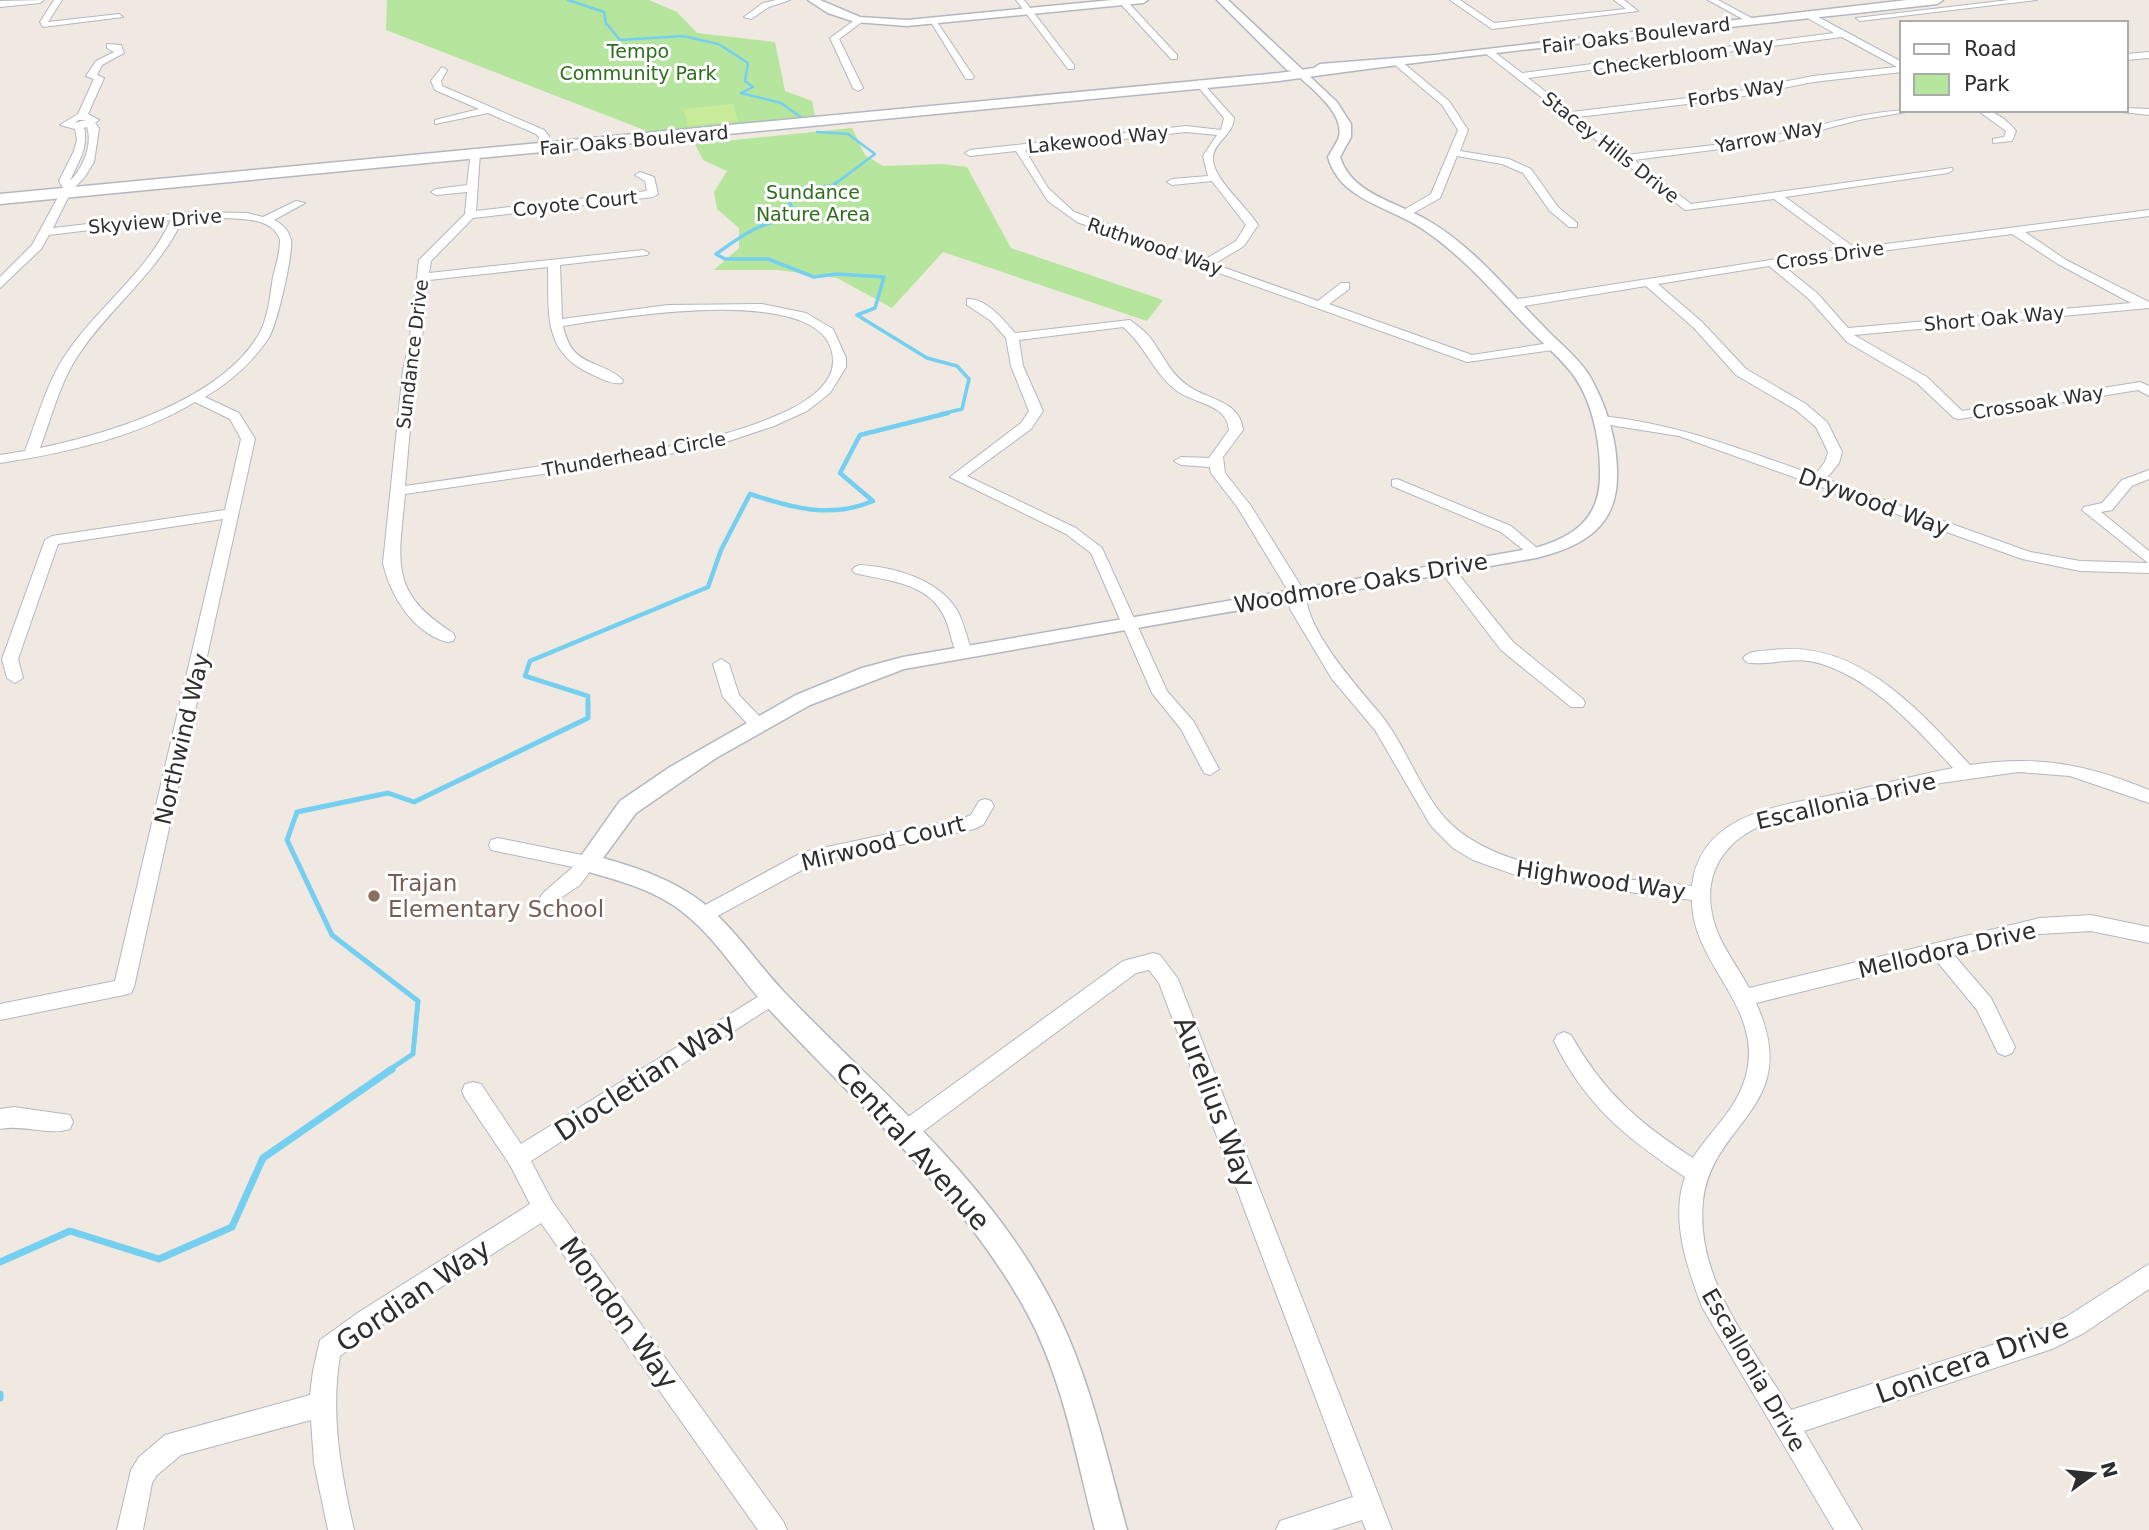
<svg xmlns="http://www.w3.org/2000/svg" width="2149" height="1530" font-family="'DejaVu Sans',sans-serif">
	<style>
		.green { fill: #b6e59e }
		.pitch { fill: #c9ec9a }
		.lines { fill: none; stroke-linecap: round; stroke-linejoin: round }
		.stream-far4 { stroke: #75cff0; stroke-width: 2.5 }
		.stream-far3 { stroke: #75cff0; stroke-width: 3.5 }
		.stream-far2 { stroke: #75cff0; stroke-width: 4.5 }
		.stream-far1 { stroke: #75cff0; stroke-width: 5 }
		.stream { stroke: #75cff0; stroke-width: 7 }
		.minor-casing { stroke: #b4b7c1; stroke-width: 2 }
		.tertiary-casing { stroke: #b4b7c1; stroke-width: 3 }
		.secondary-casing { stroke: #b4b7c1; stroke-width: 3 }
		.minor { fill: #fff; fill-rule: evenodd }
		.tertiary { fill: #fff; fill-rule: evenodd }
		.secondary { fill: #fff; fill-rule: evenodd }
		.education-dot { fill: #8d6e63; stroke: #fff; stroke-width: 2.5 }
		.labels { text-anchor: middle; stroke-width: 6; stroke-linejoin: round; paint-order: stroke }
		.far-street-label { font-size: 19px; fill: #2e2e2e; stroke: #fff }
		.far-park-label { font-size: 19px; fill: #2c6e1b; stroke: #fff }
		.street-label { font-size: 23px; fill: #2e2e2e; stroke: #fff }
		.education-label { font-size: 23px; fill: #785e54; stroke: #fff; text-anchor: start }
		.near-street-label { font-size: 28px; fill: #2e2e2e; stroke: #fff }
	</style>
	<rect width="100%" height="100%" fill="#efe9e1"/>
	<!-- green -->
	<g class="green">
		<polygon points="387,0 649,0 677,12 697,33 775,42 785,91 812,101 815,116 652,133 386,30"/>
		<polygon points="852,128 865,155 883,166 941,164 967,167 1011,248 1163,300 1147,321 943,252 892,308 837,278 778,270 714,270 739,248 739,228 717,209 714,192 727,171 703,160 695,144"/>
	</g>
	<!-- pitch -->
	<polygon class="pitch" points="733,104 738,121 688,126 684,109"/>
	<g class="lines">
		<!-- stream-far4 -->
		<g class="stream-far4">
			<polyline points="568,0 604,12 606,24"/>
			<polyline points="607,24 620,40 683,36 718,44"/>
			<polyline points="720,45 748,63 745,81 753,87 741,93 781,103 802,118"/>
			<polyline points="817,132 848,134 875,154 835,184"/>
		</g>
		<!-- stream-far3 -->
		<path class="stream-far3" d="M837 182 832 186 803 188 787 197 798 220C764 218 743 235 716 254L725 259H768L814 277 836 274 884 277 875 308 857 315 927 358 957 366 969 379 962 409 941 414"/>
		<!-- stream-far2 -->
		<path class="stream-far2" d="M588 705V696L525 676 530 661 708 587 721 550 750 494C792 508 831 519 873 501L840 473 860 435 948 413"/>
		<!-- stream-far1 -->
		<polyline class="stream-far1" points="389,1070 413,1054 418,1001 332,935 287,840 297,812 388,793 414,802 588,718 588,703"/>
		<!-- stream -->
		<g class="stream">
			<polyline points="0,1262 70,1231 159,1259 232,1227 263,1158 392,1069"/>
			<polyline points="0,1394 0,1398"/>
		</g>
		<!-- minor casing -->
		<g class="minor-casing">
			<g id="minor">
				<polygon points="44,0 40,3 0,7 0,1"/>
				<polygon points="54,0 62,0 48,22 119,14 123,17 43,27 40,22"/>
				<polygon points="776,0 790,0 769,7 751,19 744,17 763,3"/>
				<polygon points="1016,0 1024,0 1074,65 1074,69 1068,69"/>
				<polygon points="1117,0 1126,0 1177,55 1177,59 1171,59"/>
				<polygon points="1450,0 1460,0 1494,23 1626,9 1614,0 1624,0 1638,11 1492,29"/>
				<polygon points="1708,0 1718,0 1757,21 1750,23"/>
				<polygon points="2009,0 2037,0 1860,21 1856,18"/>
				<path d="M1807 11 1902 62V72L1813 82 1729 99 1578 117 1627 155C1676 148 1728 146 1777 135 1828 124 1867 110 1918 110L1859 120 1775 142 1634 160 1691 204 1952 168 1953 170 1948 173 1785 197 1855 248 2149 210V216L2025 232 2066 260 2149 302V308L1854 335 1927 377 1962 411 2140 382 2149 386V396L2138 390 1959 419 1954 418 1917 383 1847 342 1809 299 1769 266 1658 284 1702 322 1746 369 1806 404 1827 422 1842 452 1839 463 1826 479 2030 552 2080 561 2148 563 2082 510 2084 507 2102 503 2122 480 2149 470V479L2132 486 2112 510 2101 512 2149 551V573L2080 571 2022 559 1679 436 1597 423V417L1602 416C1679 424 1742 450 1815 475L1825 462 1828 452 1816 427 1796 410 1736 375 1694 328 1646 286 1512 308 1506 304 1512 300 1842 249 1774 199 1685 210 1485 53 1493 51 1522 73 1834 33 1804 16ZM1842 37 1897 67 1813 76 1729 93 1572 112 1528 78ZM2012 234 2058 264 2131 303 1848 328 1817 293 1781 264Z"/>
				<polygon points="859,17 862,22 839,39 863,88 858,91 853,88 830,38"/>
				<polygon points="929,19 935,19 974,77 972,79 966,79"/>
				<path d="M107 44 121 45 124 53 102 65 97 75 104 78 88 114 99 120 95 123 99 128 94 162 84 178 72 190 53 228 191 212 247 213 263 217 296 201 305 203 274 220C282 224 289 230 291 240 293 255 277 326 268 339 251 364 230 382 205 397L239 413 255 439 134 987 131 993 124 995 0 1020V1004L115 981 223 519 58 544 18 659 23 678 15 683 7 678 2 659 45 540 52 536 225 510 241 439 230 419 195 402C137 437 66 453 0 463V455L25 451C38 417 47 381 68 351 100 305 147 272 171 220L49 235 41 249 0 288V277L32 245 63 188 59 181 74 151 77 139 75 129 60 125 78 114 94 79 86 76 96 61 114 52 107 48ZM79 120H86L74 123ZM87 127C93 145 83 168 70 181 77 164 89 148 84 128ZM221 218C240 219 273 217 280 240 280 253 276 265 273 277 270 296 268 318 259 334 221 400 110 433 40 448 52 416 60 382 79 354 111 306 158 273 183 219Z"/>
				<polygon points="2149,52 2149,58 2126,60 2126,54"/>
				<polygon points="1395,61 1401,61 1449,101 1468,130 1460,151 1509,159 1531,169 1558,207 1577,223 1577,227 1569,227 1550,211 1523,173 1502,164 1457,156 1440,198 1410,215 1402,215 1402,211 1431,194 1458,130 1442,105 1395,65"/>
				<polygon points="442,67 447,70 441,81 442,86 544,130 549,136 547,150 538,148 539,137 536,134 488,113 435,124 435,120 479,109 435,90 431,81"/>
				<path d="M1200 80 1234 118C1233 135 1216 140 1213 156 1210 177 1247 206 1258 225L1244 246 1214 264 1318 301 1341 283H1349V289L1329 304 1472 355 1556 342 1560 343V349L1467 362 1077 222 1048 201 1016 151 970 156 965 153 970 150 1186 126 1221 130 1224 118 1195 83ZM1186 132 1217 135 1203 156 1208 176 1172 179 1167 182 1172 185 1212 181 1246 225 1236 241 1204 260 1074 212 1048 188 1025 150Z"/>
				<polygon points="2126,108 2149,109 2149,115 2105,110 2126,110"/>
				<path d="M1977 110C1995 110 2005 118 2016 131L2012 141 1993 143V139L2004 137 2006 131Z"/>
				<path d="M471 151 480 153 476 211 647 191 645 181 635 175 640 172 654 177 658 194 653 197 473 218 431 261 429 273 643 250 649 253 647 255 560 265 562 319 668 305 762 304 806 313 833 329 846 358V367L830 393 807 411 774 426 723 443 639 460 405 494C399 562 388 592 453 633L455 637 453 641 447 642C413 633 390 595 383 563L403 370 409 345 419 260 465 214 467 192 436 195 431 192 436 189 467 185ZM548 267C549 312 542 352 591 374 600 378 612 385 622 383L623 380C599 358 572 369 563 326 611 319 835 278 833 362 833 384 807 401 789 410 726 440 657 449 589 459 528 468 467 477 405 486L415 370 421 345 429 280Z"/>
				<path d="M967 299C985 297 1004 320 1015 333L1130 320C1136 325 1142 329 1147 334 1162 351 1168 372 1187 385 1207 400 1240 400 1243 430L1223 457 1225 473 1251 506 1306 594C1306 629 1354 683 1377 710 1404 741 1419 789 1445 818 1499 877 1616 876 1692 886 1700 811 1786 805 1843 793 1880 785 1916 775 1953 768 1915 727 1876 682 1822 664 1794 655 1777 665 1752 663 1746 663 1746 662 1743 658 1749 650 1763 651 1773 650 1857 639 1919 710 1970 765 2038 755 2086 764 2149 790V803L2070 776 2018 772 1941 783 1779 819C1725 835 1696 875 1717 931 1725 951 1739 969 1749 988L2040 918 2091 915 2149 927V943L2091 931 2040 934 1954 955 1991 998 2015 1047 2012 1053 2005 1056 1998 1053 1977 1010 1935 959 1756 1003C1804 1108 1711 1121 1703 1202 1695 1279 1753 1348 1791 1410L2039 1330 2066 1317 2149 1264V1289L2084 1333 2052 1349 1804 1431 1862 1530H1834L1702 1307C1687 1267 1670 1219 1685 1177 1626 1138 1586 1106 1554 1041L1557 1035 1564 1032 1571 1035C1603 1092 1639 1123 1693 1158 1708 1134 1732 1113 1742 1087 1773 1012 1691 967 1692 900L1527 879 1473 860 1453 848 1431 826 1375 730 1332 679 1290 609V594L1238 508 1211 473 1210 467 1181 465 1174 461 1181 457 1209 458 1229 430C1227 405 1198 404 1180 393 1155 377 1146 346 1123 327L1019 340 1023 366 1043 411 1031 429 967 476 1076 528 1102 548 1167 691 1194 722 1219 769 1210 775 1204 773 1181 729 1152 693 1091 553 1066 534 950 477 1021 423 1029 411 1011 366 1006 338 991 321 967 305Z"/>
				<polygon points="1397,479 1511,526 1543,553 1541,556 1531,556 1501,532 1392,486 1392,480"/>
				<polygon points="1446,563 1451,565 1513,642 1583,699 1585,703 1583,707 1571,707 1501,650 1438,568"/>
				<path d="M860 565C894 567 938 579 957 610 964 623 967 638 972 652L970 656H958C951 643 950 627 943 614 925 581 885 581 855 573L852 570 855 567Z"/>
				<polygon points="721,659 729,664 739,695 764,721 767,725 764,729 752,729 723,697 713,664"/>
				<polygon points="985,799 991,801 994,806 983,825 974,829 815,863 710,920 703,923 696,920 693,915 696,910 803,852 964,818 971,815 979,801"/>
				<polygon points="498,838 587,856 594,858 596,863 580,885 550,905 543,903 540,898 543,893 573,867 491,850 489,845 491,840"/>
				<polygon points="1153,953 1160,955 1178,979 1392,1530 1366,1530 1362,1520 1331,1530 1276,1530 1280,1521 1353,1497 1159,983 1149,970 1136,973 913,1139 905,1142 897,1139 894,1132 897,1125 1123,961"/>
				<path d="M772 988 779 990 782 996 779 1002 531 1161 552 1201 783 1521 787 1530H758L541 1223 377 1328 340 1356C330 1415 341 1473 354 1530H328L314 1463 311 1420 181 1455 157 1475 152 1483 143 1530H117L131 1470 139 1457 165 1435 310 1395 313 1371 320 1340 359 1312 530 1204 510 1165 465 1098 462 1091 465 1084 473 1082 481 1084 521 1144Z"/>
				<path d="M14 1107 70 1115 73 1122 70 1129C48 1136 23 1124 0 1129V1109Z"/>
			</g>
		</g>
		<!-- tertiary casing -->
		<g class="tertiary-casing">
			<g id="tertiary">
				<polygon points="808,0 820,0 860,17 907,20 1112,0 1148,0 1143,3 907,26 855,22 828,13"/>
				<path d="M1217 0H1228L1337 102 1351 124V137L1340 157C1351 194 1397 202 1427 220 1473 246 1508 291 1545 328 1559 343 1578 357 1589 375 1606 404 1618 442 1617 476 1617 528 1581 547 1536 558L904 669 810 705 716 758 636 813 603 858C638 868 674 880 703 903 735 928 757 964 785 993 877 1089 984 1176 1048 1295 1088 1368 1105 1450 1127 1530H1095C1076 1457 1063 1379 1027 1313 962 1193 857 1105 766 1006 735 972 712 931 673 905 644 886 612 879 579 869L576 863 620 801 670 767 796 695 862 668 903 657 1535 548C1573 537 1599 520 1600 477 1601 445 1593 402 1574 376 1561 358 1541 342 1526 326 1493 292 1461 254 1421 228 1388 206 1340 200 1328 157 1331 151 1337 143 1339 137 1345 112 1309 87 1294 72L1287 70Z"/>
			</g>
		</g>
		<!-- secondary casing -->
		<g class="secondary-casing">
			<path id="secondary" d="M1907 0H1943L1937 4C1718 29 1496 50 1279 81L0 204V194L1279 73 1314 68 1320 64 1435 55Z"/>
		</g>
		<!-- minor -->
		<use href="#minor" class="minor"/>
		<!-- tertiary -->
		<use href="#tertiary" class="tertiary"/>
		<!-- secondary -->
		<use href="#secondary" class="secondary"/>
	</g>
	<!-- markers -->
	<circle class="education-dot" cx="374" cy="896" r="7"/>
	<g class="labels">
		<!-- far-street labels -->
		<g class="far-street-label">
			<text transform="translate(1636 35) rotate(-7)" y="7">Fair Oaks Boulevard</text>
			<text transform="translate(1683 56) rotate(-8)" y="7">Checkerbloom Way</text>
			<text transform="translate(1736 92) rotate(-10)" y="7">Forbs Way</text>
			<text transform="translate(1769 136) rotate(-11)" y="7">Yarrow Way</text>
			<text transform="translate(1098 139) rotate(-6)" y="7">Lakewood Way</text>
			<text transform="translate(634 140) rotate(-5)" y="7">Fair Oaks Boulevard</text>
			<text transform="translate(1611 147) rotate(38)" y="7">Stacey Hills Drive</text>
			<text transform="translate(575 203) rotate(-6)" y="7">Coyote Court</text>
			<text transform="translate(155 221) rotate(-5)" y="7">Skyview Drive</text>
			<text transform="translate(1155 246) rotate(19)" y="7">Ruthwood Way</text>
			<text transform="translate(1830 255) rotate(-8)" y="7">Cross Drive</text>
			<text transform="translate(1994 318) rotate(-5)" y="7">Short Oak Way</text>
			<text transform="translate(412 354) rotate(-83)" y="7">Sundance Drive</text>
			<text transform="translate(2038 402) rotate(-9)" y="7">Crossoak Way</text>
			<text transform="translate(634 454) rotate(-10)" y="7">Thunderhead Circle</text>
		</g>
		<!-- far-park labels -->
		<g class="far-park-label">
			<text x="638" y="58">Tempo<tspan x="638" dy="22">Community Park</tspan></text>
			<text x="813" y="199">Sundance<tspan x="813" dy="22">Nature Area</tspan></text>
		</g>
		<!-- street labels -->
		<g class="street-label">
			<text transform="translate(1874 502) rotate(20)" y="8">Drywood Way</text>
			<text transform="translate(1361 583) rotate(-10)" y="8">Woodmore Oaks Drive</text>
			<text transform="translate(182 739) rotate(-77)" y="8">Northwind Way</text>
			<text transform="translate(1846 801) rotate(-13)" y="8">Escallonia Drive</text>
			<text transform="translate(883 843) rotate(-14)" y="8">Mirwood Court</text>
			<text transform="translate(1601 880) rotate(8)" y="8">Highwood Way</text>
			<text transform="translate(1947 950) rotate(-13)" y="8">Mellodora Drive</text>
			<text transform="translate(1754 1370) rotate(60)" y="8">Escallonia Drive</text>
		</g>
		<!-- education labels -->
		<g class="education-label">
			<text x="388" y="891">Trajan<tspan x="388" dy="26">Elementary School</tspan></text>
		</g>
		<!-- near-street labels -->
		<g class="near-street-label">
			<text transform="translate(645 1077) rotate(-33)" y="10">Diocletian Way</text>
			<text transform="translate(1215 1102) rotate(69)" y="10">Aurelius Way</text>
			<text transform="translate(913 1146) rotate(48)" y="10">Central Avenue</text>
			<text transform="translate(413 1295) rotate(-34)" y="10">Gordian Way</text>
			<text transform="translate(619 1313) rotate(54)" y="10">Mondon Way</text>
			<text transform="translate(1972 1360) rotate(-20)" y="10">Lonicera Drive</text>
		</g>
	</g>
	<!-- legend -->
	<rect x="1900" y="21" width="228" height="91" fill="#ffffff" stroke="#ababab" stroke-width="2"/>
	<rect x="1914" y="44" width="35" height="10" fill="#ffffff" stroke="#ababab" stroke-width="2"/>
	<text x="1964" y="56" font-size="21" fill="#2e2e2e">Road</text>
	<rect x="1914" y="74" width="35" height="21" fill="#b6e59e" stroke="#ababab" stroke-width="2"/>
	<text x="1964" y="91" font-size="21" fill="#2e2e2e">Park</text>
	<!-- north arrow -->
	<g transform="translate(2093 1474) rotate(75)" stroke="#ffffff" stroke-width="5" paint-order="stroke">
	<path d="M0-5L12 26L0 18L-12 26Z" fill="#2e2e2e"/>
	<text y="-10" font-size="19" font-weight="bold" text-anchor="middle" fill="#2e2e2e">N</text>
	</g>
</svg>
